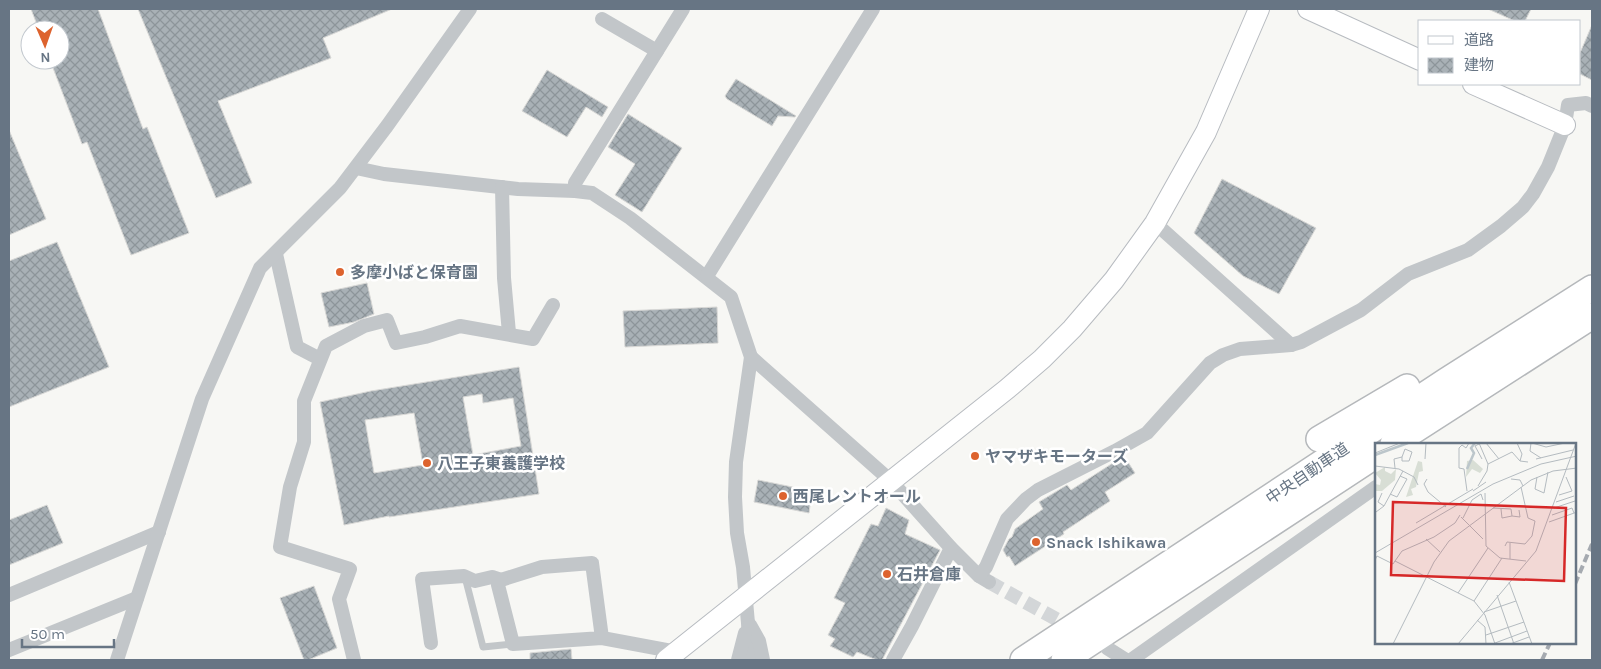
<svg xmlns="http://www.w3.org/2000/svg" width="1601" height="669" font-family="Karla,'Noto Sans JP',sans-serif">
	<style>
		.building { fill: url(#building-cross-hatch); stroke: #d8d8d6; fill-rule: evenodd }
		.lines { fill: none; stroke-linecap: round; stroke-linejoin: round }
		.street-tunnel { stroke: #d3d6d8; stroke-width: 14; stroke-dasharray: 14 7; stroke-linecap: butt }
		.secondary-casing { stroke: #b7bbc0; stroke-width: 22 }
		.highway-casing { stroke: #b5b8bb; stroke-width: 28 }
		.lane { stroke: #c2c6c9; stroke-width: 7 }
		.street { stroke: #c2c6c9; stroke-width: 14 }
		.secondary { stroke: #fff; stroke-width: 20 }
		.highway { stroke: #fff; stroke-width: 25 }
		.rail { stroke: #a5aab0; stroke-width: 4; stroke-dasharray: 8 4; stroke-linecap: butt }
		.poi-dot { fill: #dd632e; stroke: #fff; stroke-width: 2 }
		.labels { text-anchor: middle; stroke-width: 5; stroke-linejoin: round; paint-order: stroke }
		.poi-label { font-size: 16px; font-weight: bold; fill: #677584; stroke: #fff; text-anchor: start }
		.street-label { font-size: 16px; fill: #677584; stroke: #fff }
		.inset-river { fill: none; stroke: #bcc6cb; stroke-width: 2.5 }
		.inset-road { fill: none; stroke: #b4bbc0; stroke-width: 1 }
		.view { fill: #d62828; fill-opacity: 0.15; stroke: #d62828; stroke-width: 2.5 }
		.inset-edge { fill: none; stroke: #677584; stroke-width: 2.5 }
	</style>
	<defs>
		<pattern id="building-cross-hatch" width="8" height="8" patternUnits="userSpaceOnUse" patternTransform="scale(1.25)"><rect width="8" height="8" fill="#a9b1b6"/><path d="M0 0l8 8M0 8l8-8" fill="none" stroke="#8d959a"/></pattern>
	</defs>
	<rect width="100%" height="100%" fill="#f7f7f4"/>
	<!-- building -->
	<g class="building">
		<polygon points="31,9 98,9 143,129 147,127 189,233 131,255 87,142 82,144 50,60 60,60 60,30 39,30"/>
		<polygon points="138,9 392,9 323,38 331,58 218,101 252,183 216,198"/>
		<polygon points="1488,9 1531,9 1525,21 1515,21"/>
		<polygon points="1592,25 1592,80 1580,74 1580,53"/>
		<polygon points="547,70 608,107 602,117 586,107 567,137 522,111"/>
		<polygon points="736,79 796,116 795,117 778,116 772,126 727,99 725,96"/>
		<polygon points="628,114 682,148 642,212 615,195 635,164 608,147"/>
		<polygon points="9,130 46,219 9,235"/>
		<polygon points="1222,179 1316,228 1279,294 1243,276 1194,233"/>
		<polygon points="57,242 109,367 9,407 9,261"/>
		<polygon points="367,283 374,314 354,322 329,327 321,293"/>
		<polygon points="717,307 718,343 625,347 623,311"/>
		<path d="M519 367 539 494 389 517V516L344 525 320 402 371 391ZM482 394 483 403 513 398 521 446 473 455 463 397ZM414 413 423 465 374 473 365 420Z"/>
		<polygon points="1126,459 1135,473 1105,492 1110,501 1063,532 1064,534 1015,566 1009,556 1007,557 1003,550 1009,539 1012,537 1015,529 1043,509 1039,502 1067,485 1071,490 1116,461 1118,464"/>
		<polygon points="758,480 812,491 809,513 754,502"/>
		<polygon points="47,505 63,543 9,565 9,520"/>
		<polygon points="886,508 909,520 905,534 940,550 882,660 877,660 857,652 853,657 830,646 835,639 828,635 845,603 834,598 871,524 878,526"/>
		<polygon points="314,586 337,648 308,660 304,660 280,598"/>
		<polygon points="571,649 572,660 530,660 530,653"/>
	</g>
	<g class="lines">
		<!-- street-tunnel -->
		<polyline class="street-tunnel" points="989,582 1076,630"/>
		<!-- secondary casing -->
		<g class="secondary-casing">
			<g id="secondary">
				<polyline points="1308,9 1420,60"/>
				<polyline points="1473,84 1565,125"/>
				<polyline points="666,660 1007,389 1042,359 1072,329 1114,280 1155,223 1206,132 1259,9"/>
			</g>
		</g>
		<!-- highway casing -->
		<g class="highway-casing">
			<g id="highway">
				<polyline points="1319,439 1407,387"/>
				<polyline points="1393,444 1592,316"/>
				<polyline points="1023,660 1446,381 1592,288"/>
				<polyline points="1064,660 1376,455"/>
			</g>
		</g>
		<!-- lane -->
		<polyline class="lane" points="465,577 483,647 513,644"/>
		<!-- street -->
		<g class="street">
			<polyline points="602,19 657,51"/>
			<polyline points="356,168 384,174 518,189 575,191 592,193 630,218 731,297 751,357 736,462 735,497 737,533 743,567 748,623 750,660"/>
			<polyline points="502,187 504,278 509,333"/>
			<polyline points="575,191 575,183 683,9"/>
			<polyline points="1155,223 1291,345"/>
			<polyline points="276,254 297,347 320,359"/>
			<polyline points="707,276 873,9"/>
			<polyline points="751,357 891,481 951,548 979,576 989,582"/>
			<polyline points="979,576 986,567 1007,519 1026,499 1038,490 1115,451 1147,433 1210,363 1223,355 1240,349 1291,345 1301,342 1361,310 1408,274 1468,250 1501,226 1523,207 1533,194 1548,167 1565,125 1568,105 1586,103 1592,106"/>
			<polyline points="9,595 159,532"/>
			<polyline points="750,625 759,641 763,660"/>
			<polyline points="602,638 592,563 542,567 501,580 498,585 513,644 602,638 677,652"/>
			<polyline points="431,643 422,579 464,576 475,581 492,577 501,580"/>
			<polyline points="1107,648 1126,660"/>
			<polyline points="9,650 137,598"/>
			<polyline points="117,660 202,399 260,268 340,188 387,126 470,9"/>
			<polyline points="354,660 339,599 350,569 280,547 290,487 304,442 304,401 326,346 364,326 387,320 396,343 425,337 460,326 533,339 553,305"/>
			<polyline points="738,660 745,633"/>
			<polyline points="893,660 912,626 951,548"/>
			<polyline points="1131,660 1376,487"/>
		</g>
		<!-- secondary -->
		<use href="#secondary" class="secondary"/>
		<!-- highway -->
		<use href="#highway" class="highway"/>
		<!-- rail -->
		<g class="rail">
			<polyline points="1575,584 1592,544"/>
			<polyline points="1542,660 1550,643"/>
		</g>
	</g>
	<!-- markers -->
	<g class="poi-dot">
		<circle cx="340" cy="272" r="5"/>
		<circle cx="975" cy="456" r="5"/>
		<circle cx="427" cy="463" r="5"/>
		<circle cx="783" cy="496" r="5"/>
		<circle cx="1036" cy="542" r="5"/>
		<circle cx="887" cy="574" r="5"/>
	</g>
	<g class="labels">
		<!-- poi labels -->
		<g class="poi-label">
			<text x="350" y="278">多摩小ばと保育園</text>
			<text x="985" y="462">ヤマザキモーターズ</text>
			<text x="437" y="469">八王子東養護学校</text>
			<text x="793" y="502">西尾レントオール</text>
			<text x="1046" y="548">Snack Ishikawa</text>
			<text x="897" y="580">石井倉庫</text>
		</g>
		<!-- street labels -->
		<g class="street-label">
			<text transform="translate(1307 473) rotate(-34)" y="6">中央自動車道</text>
		</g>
	</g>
	<!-- overview -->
	<g transform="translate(1375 443)">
		<rect width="201" height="201" fill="#f7f7f4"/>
		<path d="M98 17 108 26 105 30 97 26 91 34 92 18ZM43 18 47 19 48 28 44 29 41 44 36 46 38 52 31 54ZM10 24V28L16 31 21 26 20 37 7 48H0V41L5 42 6 37 0 30Z" fill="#d8ded5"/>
		<path class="inset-river" d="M0 12 33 0M92 26 99 10 96 5 100 0"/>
		<path class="inset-road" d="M104 0 113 21 112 28M111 0 124 16M142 0 147 11 145 18M156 0 155 8 166 15M157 0 171 4 190 0M104 1 100 3 107 16M0 10 25 0M50 16 51 0M161 16 198 7M113 21 137 9 145 18 153 19M0 23 24 26 39 34 43 42M20 25 19 16 27 14 30 6 37 9 34 18H27V14M162 34 160 46 169 50 173 29M52 36 49 41 53 49 71 64M136 36 145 37 148 43M103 43 112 28M92 48 89 26 84 25V5L87 2 91 5 94 0M98 48 111 39M7 50 3 59 9 63M110 50 111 103 125 115 151 118M15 51 22 54 32 36 25 33M184 52 197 48 191 34M181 59 199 53M118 65 136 66 137 73 127 75 126 66M179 65 200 58 202 60M1 69 9 63 28 28M177 72 197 65 199 70M137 73 145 74 144 67M86 74 108 96M88 75 97 57 106 51 108 57M174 79 202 69M41 80 98 46M51 96 65 109M135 100V116M130 103 132 99 150 101 157 93 160 78 153 75 146 44M0 110 118 41 166 21 202 13M0 117 2 113 18 121 20 118M20 118 99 158 110 172 120 201M20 118 27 108 59 94 80 80 85 72M134 139 157 201M83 150 113 105M122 152 139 201M99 158 127 115M109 169 141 158M102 177 110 184 111 201M111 192 149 179M120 200 152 188M18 201 59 119 74 98 156 37 178 28 202 25M83 201 161 108 201 0M135 201 154 194"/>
		<path class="view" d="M18 59 191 65 189 138 16 132Z"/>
		<rect width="201" height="201" class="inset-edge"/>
	</g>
	<!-- border -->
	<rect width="1601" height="669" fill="none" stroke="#677584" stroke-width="20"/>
	<!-- legend -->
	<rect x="1418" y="20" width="162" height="65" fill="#ffffff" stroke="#c2c8ce"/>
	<rect x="1428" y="36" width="25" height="8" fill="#ffffff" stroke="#c2c8ce"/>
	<text x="1464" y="45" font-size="15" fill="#677584">道路</text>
	<rect x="1428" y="58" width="25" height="15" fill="url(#building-cross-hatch)" stroke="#c2c8ce"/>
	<text x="1464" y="70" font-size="15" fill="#677584">建物</text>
	<!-- north arrow -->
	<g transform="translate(45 45) rotate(178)"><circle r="24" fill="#ffffff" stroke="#c2c8ce"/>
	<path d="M0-4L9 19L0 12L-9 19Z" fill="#dd632e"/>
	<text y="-8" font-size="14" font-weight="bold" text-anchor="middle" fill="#677584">N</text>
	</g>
	<!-- scale -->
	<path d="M22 639v8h92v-8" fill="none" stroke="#677584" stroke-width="2.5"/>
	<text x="30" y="639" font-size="15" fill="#677584" stroke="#ffffff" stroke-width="4" paint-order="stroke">50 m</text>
</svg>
